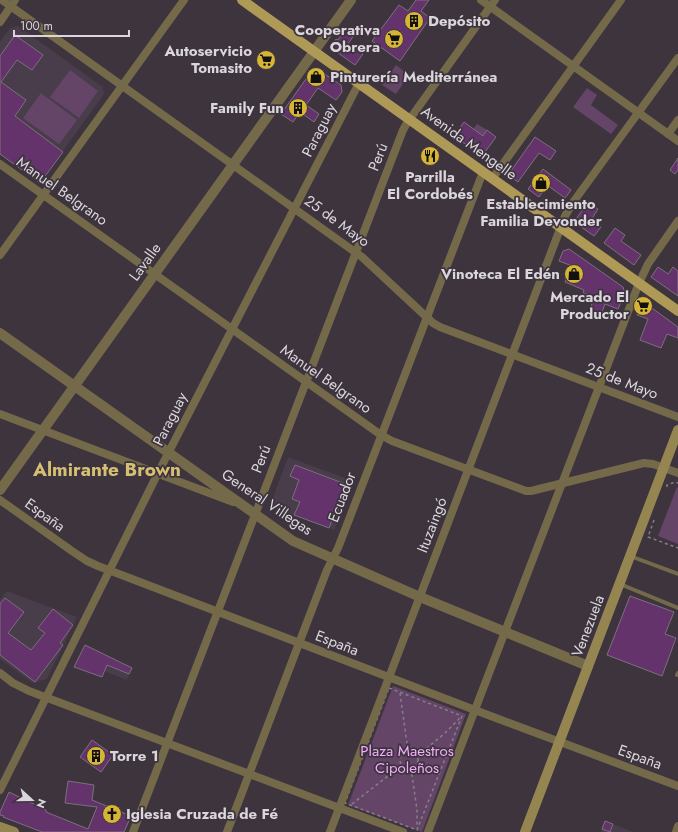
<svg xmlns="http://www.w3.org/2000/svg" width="678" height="832" font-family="Jost,sans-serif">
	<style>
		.built { fill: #493c4b }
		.green { fill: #644568 }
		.building { fill: #65336b; stroke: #7a717b }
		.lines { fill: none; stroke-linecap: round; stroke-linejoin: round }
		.path { stroke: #867f87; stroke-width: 1.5; stroke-dasharray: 3 3; stroke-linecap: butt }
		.service { stroke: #746a4a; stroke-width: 4 }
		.minor { stroke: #746a4a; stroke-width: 8 }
		.tertiary { stroke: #746a4a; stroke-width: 10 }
		.secondary { stroke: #958551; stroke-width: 10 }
		.primary { stroke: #ae9a56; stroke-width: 10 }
		.labels { text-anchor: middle; stroke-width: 3.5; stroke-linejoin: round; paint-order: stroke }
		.poi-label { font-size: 15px; font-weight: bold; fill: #dbd6dc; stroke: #3d343e; text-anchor: end }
		.street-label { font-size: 15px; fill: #dbd6dc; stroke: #3d343e }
		.park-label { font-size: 15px; fill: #f5aafd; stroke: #3d343e }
		.district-label { font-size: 19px; font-weight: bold; fill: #d5bf72; stroke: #3d343e }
	</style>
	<rect width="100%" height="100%" fill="#3d343e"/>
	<!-- built -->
	<g class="built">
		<polygon points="18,26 103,87 104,94 40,183 0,154 0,42 10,28"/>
		<polygon points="288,457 353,481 334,530 270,506"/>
		<polygon points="7,591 77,617 47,679 33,683 0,659 0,600"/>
		<polygon points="85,645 132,668 127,680 104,671 74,667"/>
		<polygon points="605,821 633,832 601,832"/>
	</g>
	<!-- green -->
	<g class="green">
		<polygon points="396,65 409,75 396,94 382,85"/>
		<polygon points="70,70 98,91 79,118 50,97"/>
		<polygon points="587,88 597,95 591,105 618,125 611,134 573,107"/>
		<polygon points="41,93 77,120 59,144 23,118"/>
		<polygon points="477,124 487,130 473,149 463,143"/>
		<polygon points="677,487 678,488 678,544 658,536"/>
		<polygon points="393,686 466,714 422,832 348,805"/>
	</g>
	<!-- building -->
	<g class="building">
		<polygon points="416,0 429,0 421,11 430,18 400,61 372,41 399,5 408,11"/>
		<polygon points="346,28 354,35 348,44 363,54 355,65 334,50 333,44 336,39 338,40"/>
		<polygon points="15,35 43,55 32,70 17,60 1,82 26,100 15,116 63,152 40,183 0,154 0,56"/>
		<polygon points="313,69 317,69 341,85 342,92 336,100 318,88 306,105 319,114 314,122 300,112 293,122 281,114"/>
		<polygon points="464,122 483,136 487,130 496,137 482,156 454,136"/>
		<polygon points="535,137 556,151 550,160 539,153 518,182 508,175"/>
		<polygon points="678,158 678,170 675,174 670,170"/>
		<polygon points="543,169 571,190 565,198 547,185 539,197 528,189"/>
		<polygon points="588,202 598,209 591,220 601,227 594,236 574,222"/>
		<polygon points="615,228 625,235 621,241 641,255 634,265 604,243"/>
		<polygon points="569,249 623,287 625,293 618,309 605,304 601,315 590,310 594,297 583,293 584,290 565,282 572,266 559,261 563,251"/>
		<polygon points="658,267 668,274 673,267 678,271 678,296 651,277"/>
		<polygon points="645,303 678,327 678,338 667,334 661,348 640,340 648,319 637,315 641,304"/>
		<polygon points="295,465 348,485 336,516 334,515 329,528 294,515 300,502 292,499 299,480 290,476"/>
		<polygon points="630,596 674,612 665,634 676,638 662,676 607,655"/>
		<polygon points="5,598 24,612 8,633 31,650 45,633 38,628 53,609 73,625 60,643 63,645 35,682 0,655 0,604"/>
		<polygon points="85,645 132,668 129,674 107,665 102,677 74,667"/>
		<polygon points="92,740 113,755 101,772 80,757"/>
		<polygon points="68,781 94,785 92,800 131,816 124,832 42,832 3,817 4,816 0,815 0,812 9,792 46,810 46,812 88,829 97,807 65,803"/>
		<polygon points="605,821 613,824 610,832 602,829"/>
	</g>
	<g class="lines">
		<!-- path -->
		<g class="path">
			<polyline points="667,487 667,485 675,482 678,483"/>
			<polyline points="654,520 648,537 678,548"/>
			<polygon points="389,688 462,716 417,830 345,803"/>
			<polyline points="400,693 408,751"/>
			<circle cx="409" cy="760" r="9"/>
			<polyline points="417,756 444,734 461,717"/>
			<polyline points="411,768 417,810 417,828"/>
			<polyline points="352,804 402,765"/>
		</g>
		<!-- service -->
		<g class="service">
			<polyline points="630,556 678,574"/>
			<polyline points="620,584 678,608"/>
			<polyline points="677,675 678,673"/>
		</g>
		<!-- minor -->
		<g class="minor">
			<polyline points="2,0 362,257 433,323 440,327 678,417"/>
			<polyline points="481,0 678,141"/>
			<polyline points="0,22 15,0"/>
			<polyline points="668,134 678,120"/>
			<polyline points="0,164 381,435 392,441 526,491 531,491 644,463 653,464 678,473"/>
			<polyline points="492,179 621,0"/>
			<polyline points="0,255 184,0"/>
			<polyline points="0,414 233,502"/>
			<polyline points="0,500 72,551 87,561 98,566 488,715 678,786"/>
			<polyline points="0,673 13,683 29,691 403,832"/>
			<polyline points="0,790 158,473 359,83"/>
			<polyline points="133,832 403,130 407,123 495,0"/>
			<polyline points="227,832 327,570 338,548 483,172"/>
			<polyline points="330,832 565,216 574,201 678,58"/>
			<polyline points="428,832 639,283 648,264 678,221"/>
			<polyline points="676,832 678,826"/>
		</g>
		<!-- tertiary -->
		<g class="tertiary">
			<polyline points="0,333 293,541 420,597 588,666"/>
			<polyline points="0,490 351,0"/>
		</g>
		<!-- secondary -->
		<g class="secondary">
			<polyline points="0,827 14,832"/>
			<polyline points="525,832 678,430"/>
		</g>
		<!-- primary -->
		<polyline class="primary" points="242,0 678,311"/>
	</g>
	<!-- icons -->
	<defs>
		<g id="building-disc" transform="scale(1)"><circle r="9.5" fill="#d6b534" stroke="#3d343e"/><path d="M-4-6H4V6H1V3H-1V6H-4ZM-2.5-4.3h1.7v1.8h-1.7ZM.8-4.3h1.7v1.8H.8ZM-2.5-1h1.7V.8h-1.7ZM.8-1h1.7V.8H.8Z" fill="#111"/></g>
		<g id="supermarket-disc" transform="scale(1)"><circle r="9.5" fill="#d6b534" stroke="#3d343e"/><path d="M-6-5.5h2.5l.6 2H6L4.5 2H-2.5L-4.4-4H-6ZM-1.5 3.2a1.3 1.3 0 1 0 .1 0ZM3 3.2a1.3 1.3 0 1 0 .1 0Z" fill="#111"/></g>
		<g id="shop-disc" transform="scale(1)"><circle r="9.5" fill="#d6b534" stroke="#3d343e"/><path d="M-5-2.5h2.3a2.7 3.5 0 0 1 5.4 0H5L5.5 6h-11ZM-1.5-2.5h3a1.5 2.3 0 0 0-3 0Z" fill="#111"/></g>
		<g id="restaurant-disc" transform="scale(1)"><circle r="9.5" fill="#d6b534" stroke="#3d343e"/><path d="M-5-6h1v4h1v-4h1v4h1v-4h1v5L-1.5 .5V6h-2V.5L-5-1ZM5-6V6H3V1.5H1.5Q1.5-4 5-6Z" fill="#111"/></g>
		<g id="church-disc" transform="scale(1)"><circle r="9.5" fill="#d6b534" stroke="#3d343e"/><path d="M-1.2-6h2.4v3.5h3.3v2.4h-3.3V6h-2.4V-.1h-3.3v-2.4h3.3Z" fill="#111"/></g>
	</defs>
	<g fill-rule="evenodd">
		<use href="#building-disc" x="414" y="21"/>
		<use href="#supermarket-disc" x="394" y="39"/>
		<use href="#supermarket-disc" x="266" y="60"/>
		<use href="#shop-disc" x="316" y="77"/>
		<use href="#building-disc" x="298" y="108"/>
		<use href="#restaurant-disc" x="430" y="156"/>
		<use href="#shop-disc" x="541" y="183"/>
		<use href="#shop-disc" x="574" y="274"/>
		<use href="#supermarket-disc" x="643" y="306"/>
		<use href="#building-disc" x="96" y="756"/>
		<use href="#church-disc" x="112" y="814"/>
	</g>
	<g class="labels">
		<!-- poi labels -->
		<g class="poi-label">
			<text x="428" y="26" text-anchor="start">Depósito</text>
			<text x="380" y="35">Cooperativa<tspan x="380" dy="17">Obrera</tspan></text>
			<text x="252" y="56">Autoservicio<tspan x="252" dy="17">Tomasito</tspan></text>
			<text x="330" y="82" text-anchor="start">Pinturería Mediterránea</text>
			<text x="284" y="113">Family Fun</text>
			<text x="430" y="182" text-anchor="middle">Parrilla<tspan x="430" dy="17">El Cordobés</tspan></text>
			<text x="541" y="209" text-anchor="middle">Establecimiento<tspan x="541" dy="17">Familia Devonder</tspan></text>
			<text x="560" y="279">Vinoteca El Edén</text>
			<text x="629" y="302">Mercado El<tspan x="629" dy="17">Productor</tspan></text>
			<text x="110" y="761" text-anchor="start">Torre 1</text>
			<text x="126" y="819" text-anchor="start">Iglesia Cruzada de Fé</text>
		</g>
		<!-- street labels -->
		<g class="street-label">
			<text transform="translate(319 130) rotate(-63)" y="5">Paraguay</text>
			<text transform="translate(469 143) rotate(36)" y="5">Avenida Mengelle</text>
			<text transform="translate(378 157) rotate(-69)" y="5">Perú</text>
			<text transform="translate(62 191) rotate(35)" y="5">Manuel Belgrano</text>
			<text transform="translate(337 221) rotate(36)" y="5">25 de Mayo</text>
			<text transform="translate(145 262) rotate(-54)" y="5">Lavalle</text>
			<text transform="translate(326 379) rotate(35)" y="5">Manuel Belgrano</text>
			<text transform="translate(622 381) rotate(21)" y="5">25 de Mayo</text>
			<text transform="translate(170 419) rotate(-63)" y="5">Paraguay</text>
			<text transform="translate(261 459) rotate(-69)" y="5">Perú</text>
			<text transform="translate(342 497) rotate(-69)" y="5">Ecuador</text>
			<text transform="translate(267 502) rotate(34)" y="5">General Villegas</text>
			<text transform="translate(45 515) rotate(36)" y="5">España</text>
			<text transform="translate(432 525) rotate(-69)" y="5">Ituzaingó</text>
			<text transform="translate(588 626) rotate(-69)" y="5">Venezuela</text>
			<text transform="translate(337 643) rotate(21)" y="5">España</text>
			<text transform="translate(640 757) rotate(20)" y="5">España</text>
		</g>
		<!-- park labels -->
		<g class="park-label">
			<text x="407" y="756">Plaza Maestros<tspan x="407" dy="17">Cipoleños</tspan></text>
		</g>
		<!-- district labels -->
		<g class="district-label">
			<text x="107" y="476">Almirante Brown</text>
		</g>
	</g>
	<!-- north arrow -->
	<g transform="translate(32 800) rotate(111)" stroke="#3d343e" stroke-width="3" paint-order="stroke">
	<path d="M0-3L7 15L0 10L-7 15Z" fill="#dbd6dc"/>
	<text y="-6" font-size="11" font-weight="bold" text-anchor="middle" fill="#dbd6dc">N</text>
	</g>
	<!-- scale -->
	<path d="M14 30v6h115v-6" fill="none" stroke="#dbd6dc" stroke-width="2"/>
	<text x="20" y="30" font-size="12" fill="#dbd6dc" stroke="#3d343e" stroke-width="3" paint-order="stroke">100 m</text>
</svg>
